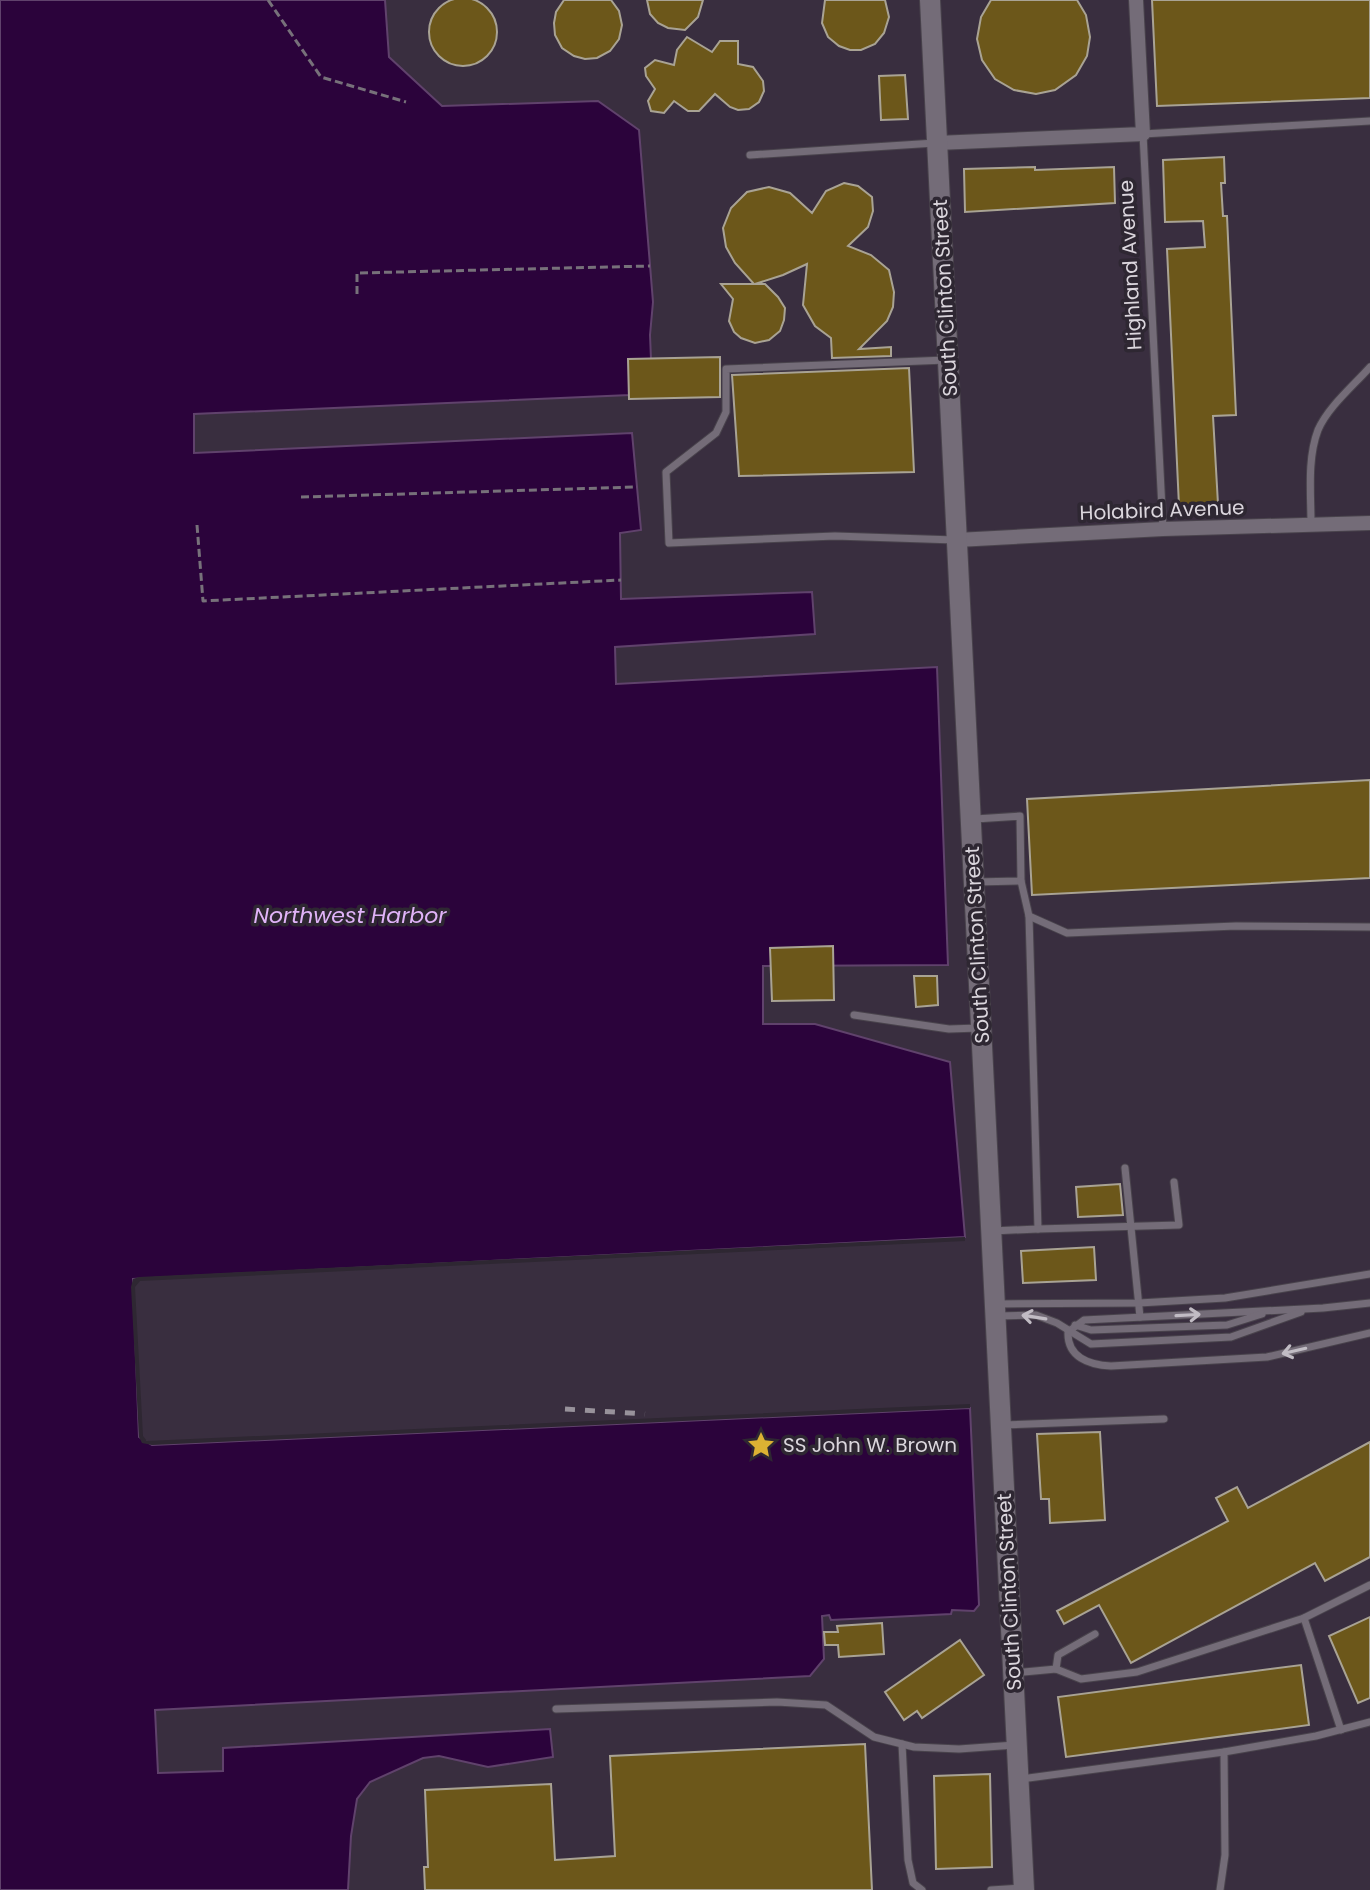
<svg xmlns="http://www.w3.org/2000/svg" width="1370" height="1890" font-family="Poppins,sans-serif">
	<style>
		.built { fill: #392e3f }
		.water { fill: #2b033b; stroke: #60426c; stroke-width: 2 }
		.pier { fill: #2e2732 }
		.building { fill: #6c571a; stroke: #a9a394; stroke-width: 2 }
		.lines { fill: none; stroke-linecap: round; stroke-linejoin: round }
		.service-casing { stroke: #49434c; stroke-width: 9 }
		.minor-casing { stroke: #49434c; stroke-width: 16 }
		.secondary-casing { stroke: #49434c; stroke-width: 22 }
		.path { stroke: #77717a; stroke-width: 3; stroke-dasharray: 8 4; stroke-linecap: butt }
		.service { stroke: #746c78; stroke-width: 7 }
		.minor { stroke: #746c78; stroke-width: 14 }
		.secondary { stroke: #746c78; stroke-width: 20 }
		.rail { stroke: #98929b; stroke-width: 5; stroke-dasharray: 10 10; stroke-linecap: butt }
		.oneway { stroke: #c1bcc4 }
		.labels { text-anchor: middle; stroke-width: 7; stroke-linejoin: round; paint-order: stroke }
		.street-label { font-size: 20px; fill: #dbd6dd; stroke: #2e2732 }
		.poi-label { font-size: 20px; fill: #dbd6dd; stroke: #2e2732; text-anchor: start }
		.water-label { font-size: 22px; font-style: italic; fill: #e0b3f8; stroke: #2e2732 }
	</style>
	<rect width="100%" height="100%" fill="#2e2732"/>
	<!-- built -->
	<polygon class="built" points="385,0 1370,0 1370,1890 348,1890 351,1836 357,1799 369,1782 423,1758 439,1756 488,1767 552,1757 223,1749 224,1771 157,1773 154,1710 810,1676 824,1658 822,1616 951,1614 951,1610 142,1443 131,1287 139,1277 815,1024 763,1024 763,966 948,965 937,667 616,684 614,647 815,633 811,592 621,600 620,532 640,530 632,433 194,453 193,414 630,395 651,359 650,335 653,302 639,130 598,101 442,106 389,57"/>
	<!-- water -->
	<polygon class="water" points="0,0 385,0 389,57 442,106 598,101 639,130 653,302 650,335 651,359 630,395 194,414 194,453 632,433 641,530 620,533 621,599 812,592 815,634 615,647 616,684 937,667 948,965 763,966 763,1024 815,1024 950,1062 965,1237 133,1279 139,1437 152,1445 970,1408 979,1605 974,1611 952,1610 951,1614 831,1620 829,1615 822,1616 824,1659 810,1676 155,1710 158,1773 223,1771 223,1748 550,1729 553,1757 488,1767 439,1756 423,1758 370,1782 357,1799 351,1836 348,1890 0,1890"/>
	<!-- pier -->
	<polygon class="pier" points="965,1237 965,1241 140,1281 135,1287 143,1436 147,1441 970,1404 970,1408 152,1445 142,1443 139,1437 131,1287 133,1279 139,1277"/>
	<!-- building -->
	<g class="building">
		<circle cx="463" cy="32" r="34"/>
		<polygon points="564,0 611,0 619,11 622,25 619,39 610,51 597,58 585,59 574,56 562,48 555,35 554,23 556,12"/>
		<polygon points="647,0 703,0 698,17 685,30 668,28 658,23 650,14"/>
		<polygon points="825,0 885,0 889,17 884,33 875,44 861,50 850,50 839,46 828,37 822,23"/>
		<polygon points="991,0 1077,0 1086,15 1090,37 1087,56 1076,75 1055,90 1036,94 1014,90 995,79 982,60 977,39 981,17"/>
		<polygon points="1152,0 1370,0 1370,98 1157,106"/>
		<polygon points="687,37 712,52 720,41 738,41 738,64 753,67 763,81 764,91 759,102 749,109 738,110 730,107 715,94 699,111 688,111 674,101 664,113 651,111 648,101 655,89 646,76 645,68 655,60 674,65 677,50"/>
		<polygon points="905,75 908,119 881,120 879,76"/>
		<polygon points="1224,157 1225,183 1221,183 1223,216 1227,216 1236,415 1213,416 1218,504 1179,506 1167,249 1205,247 1203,221 1165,222 1163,160"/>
		<polygon points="1035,167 1035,170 1114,167 1115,203 965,212 964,169"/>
		<polygon points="844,183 858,186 872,197 873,211 868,227 848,246 871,255 889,270 894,292 893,307 887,321 859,349 891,347 891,356 832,358 831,338 815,326 803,305 807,264 783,275 755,284 765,284 778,297 785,308 784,320 780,331 769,340 755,343 741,338 734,332 729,321 733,299 721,284 754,284 735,263 726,247 723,228 731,208 747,192 769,187 790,193 812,213 826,191"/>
		<polygon points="720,357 720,397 629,399 628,359"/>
		<polygon points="909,368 914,472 739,476 732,375"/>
		<polygon points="1370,780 1370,878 1032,895 1027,799"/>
		<polygon points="833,946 834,1000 772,1001 770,948"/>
		<polygon points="914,976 937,976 938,1005 916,1007"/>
		<polygon points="1120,1184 1123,1215 1078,1217 1076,1187"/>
		<polygon points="1094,1247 1096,1280 1023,1283 1021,1251"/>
		<polygon points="1100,1432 1105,1520 1050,1523 1049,1499 1041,1499 1037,1434"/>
		<polygon points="1370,1442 1370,1557 1325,1581 1315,1563 1131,1663 1099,1605 1064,1624 1057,1611 1228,1521 1216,1498 1237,1487 1248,1508"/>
		<polygon points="1370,1617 1370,1698 1358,1703 1329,1636"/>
		<polygon points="882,1623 884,1654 839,1657 838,1645 825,1645 824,1632 838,1632 837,1626"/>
		<polygon points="960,1640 984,1675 922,1718 917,1711 904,1720 885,1692"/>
		<polygon points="1301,1665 1309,1725 1066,1757 1058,1697"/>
		<polygon points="865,1744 872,1890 425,1890 424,1867 428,1867 425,1790 551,1784 555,1860 615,1856 610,1756"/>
		<polygon points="990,1774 992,1867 936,1869 934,1776"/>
	</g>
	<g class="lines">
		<!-- service casing -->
		<g class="service-casing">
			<g id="service">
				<polyline points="750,155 935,143"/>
				<polyline points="946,360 726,369 726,412 716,433 666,472 669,543 835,536 955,540"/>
				<path d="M1311 524C1311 494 1307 459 1318 430 1328 407 1353 386 1370 367"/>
				<polyline points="1163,529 1143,134 1370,121"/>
				<polyline points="975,819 1020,816 1021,881 976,882"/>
				<polyline points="1021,881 1029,916 1067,933 1236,926 1370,927"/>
				<polyline points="1029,916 1038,1229 1179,1225 1174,1182"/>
				<polyline points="854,1015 949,1029 979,1028"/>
				<polyline points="1125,1168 1140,1317"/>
				<polyline points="992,1231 1038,1229"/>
				<path d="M1370 1303 1323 1308 1084 1320 1068 1332C1067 1357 1089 1365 1111 1366L1267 1357 1370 1333"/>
				<polyline points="998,1304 1139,1303 1225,1298 1370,1274"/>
				<polyline points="998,1316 1036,1315 1057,1323 1091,1344 1231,1337 1301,1312"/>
				<polyline points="1075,1325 1091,1330 1227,1325 1262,1314"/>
				<polyline points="1003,1425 1164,1419"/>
				<polyline points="1056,1669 1058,1655 1095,1634"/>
				<polyline points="1013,1673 1056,1669 1081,1679 1137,1672 1304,1618"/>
				<polyline points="556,1709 777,1702 826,1705 874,1737 914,1747 959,1749 1015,1745"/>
				<polyline points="1341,1730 1304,1618 1370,1585"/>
				<polyline points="902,1744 908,1860 913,1883 922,1890"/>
				<polyline points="1021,1779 1224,1752 1316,1736 1370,1722"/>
				<polyline points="991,1890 1021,1888"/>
				<polyline points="1220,1890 1225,1855 1224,1752"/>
			</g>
		</g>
		<!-- minor casing -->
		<g class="minor-casing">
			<g id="minor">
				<polyline points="937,143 1143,134 1136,0"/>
				<polyline points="957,540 1163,529 1370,523"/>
			</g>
		</g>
		<!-- secondary casing -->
		<g class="secondary-casing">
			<polyline id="secondary" points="930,0 1024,1890"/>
		</g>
		<!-- path -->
		<g class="path">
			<polyline points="268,0 321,77 406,102"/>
			<polyline points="357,294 357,273 650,266"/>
			<polyline points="301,497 637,487"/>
			<polyline points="197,525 203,601 621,580"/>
		</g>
		<!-- service -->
		<use href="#service" class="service"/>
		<!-- minor -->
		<use href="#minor" class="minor"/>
		<!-- secondary -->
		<use href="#secondary" class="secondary"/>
		<!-- rail -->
		<polyline class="rail" points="565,1409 645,1414"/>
	</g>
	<!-- one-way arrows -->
	<defs><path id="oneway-shaft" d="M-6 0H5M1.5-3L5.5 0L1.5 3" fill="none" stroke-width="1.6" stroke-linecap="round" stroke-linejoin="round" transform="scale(2)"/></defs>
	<g class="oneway">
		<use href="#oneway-shaft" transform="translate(1188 1315) rotate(-3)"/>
		<use href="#oneway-shaft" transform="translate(1034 1317) rotate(-171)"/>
		<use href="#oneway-shaft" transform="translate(1294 1351) rotate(167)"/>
	</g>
	<!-- icons -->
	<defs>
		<g id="sight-bare" transform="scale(2.16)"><path d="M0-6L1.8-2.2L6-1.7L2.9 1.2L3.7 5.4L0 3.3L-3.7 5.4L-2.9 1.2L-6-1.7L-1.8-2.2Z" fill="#dcb233" stroke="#2e2732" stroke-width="2.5" paint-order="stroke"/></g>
	</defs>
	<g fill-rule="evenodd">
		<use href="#sight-bare" x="761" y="1445"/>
	</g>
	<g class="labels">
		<!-- street labels -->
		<g class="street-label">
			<text transform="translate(1130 265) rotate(-93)" y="7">Highland Avenue</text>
			<text transform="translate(945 298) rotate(-93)" y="7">South Clinton Street</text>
			<text transform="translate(1162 510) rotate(-2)" y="7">Holabird Avenue</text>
			<text transform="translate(977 945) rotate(-93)" y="7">South Clinton Street</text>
			<text transform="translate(1009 1592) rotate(-93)" y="7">South Clinton Street</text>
		</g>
		<!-- poi labels -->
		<g class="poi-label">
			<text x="783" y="1452">SS John W. Brown</text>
		</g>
		<!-- water labels -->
		<g class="water-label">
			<text x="350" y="923">Northwest Harbor</text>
		</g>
	</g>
</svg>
